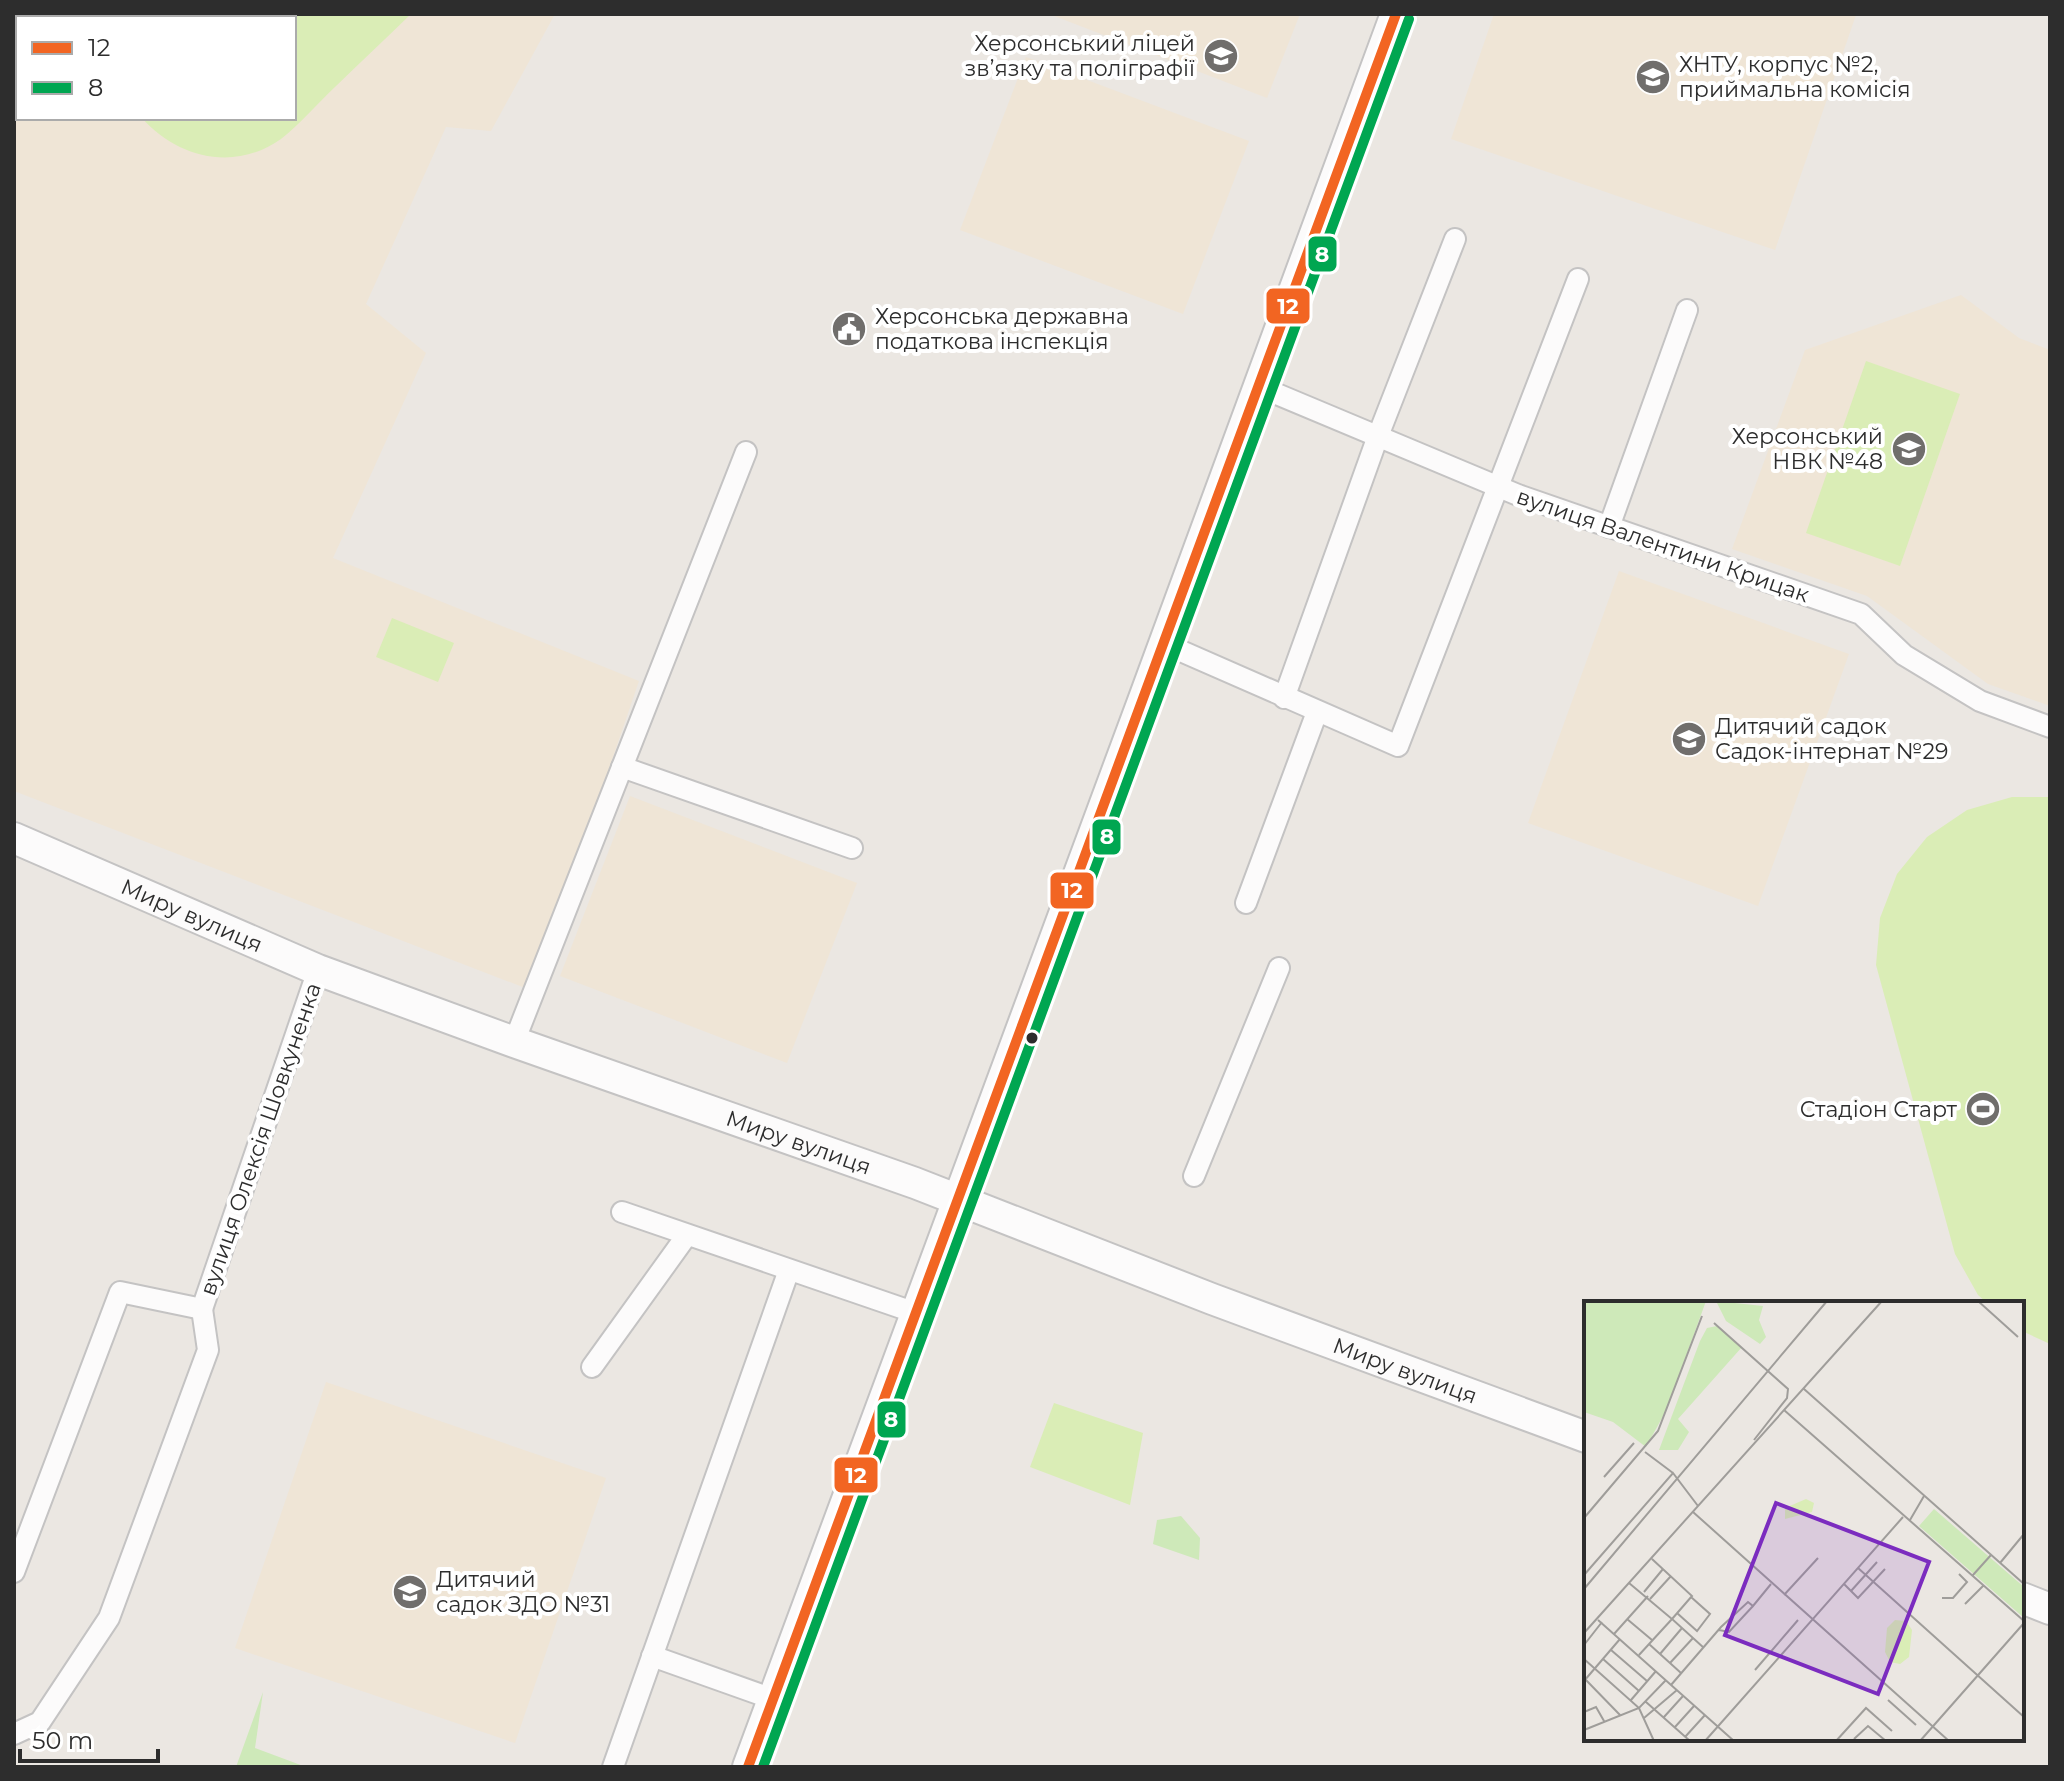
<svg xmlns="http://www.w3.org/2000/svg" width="2064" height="1781" font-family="Montserrat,sans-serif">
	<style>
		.education { fill: #efe5d6; fill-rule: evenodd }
		.green { fill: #cee9b9 }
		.pitch { fill: #daedb6 }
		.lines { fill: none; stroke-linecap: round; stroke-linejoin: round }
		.street-casing { stroke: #c4c3c3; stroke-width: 24 }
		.secondary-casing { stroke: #c4c3c3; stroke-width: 34 }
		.street { stroke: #fcfbfb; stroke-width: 20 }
		.secondary { stroke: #fcfbfb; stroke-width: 30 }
		.bus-1-casing { stroke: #fff; stroke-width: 16 }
		.bus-2-casing { stroke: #fff; stroke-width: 16 }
		.bus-1 { stroke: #f26522; stroke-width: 10 }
		.bus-2 { stroke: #00a651; stroke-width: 10 }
		.bus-dot { fill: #2d2d2d; stroke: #fff; stroke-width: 3 }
		.labels { text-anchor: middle; stroke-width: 8; stroke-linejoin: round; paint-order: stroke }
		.poi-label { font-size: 22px; fill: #2d2d2d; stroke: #fff; text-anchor: start }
		.street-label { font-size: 22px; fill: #2d2d2d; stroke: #fff }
		.inset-road { fill: none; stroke: #9f9d9a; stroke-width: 2 }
		.view { fill: #7b2cbf; fill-opacity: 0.15; stroke: #7b2cbf; stroke-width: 4 }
		.inset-edge { fill: none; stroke: #2d2d2d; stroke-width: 4 }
		.line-badge { stroke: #fff; stroke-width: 3 }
		.badge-label { font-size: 22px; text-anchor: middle; font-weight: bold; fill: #fff }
	</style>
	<rect width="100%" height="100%" fill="#ebe7e2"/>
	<!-- education -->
	<g class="education">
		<path d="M14 14H555L491 131 446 127 366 304 426 353 333 558 639 681 533 991 14 791ZM18 18H294V118H18Z"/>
		<polygon points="1049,14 1300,14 1267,98"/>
		<polygon points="1494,14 1856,15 1775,250 1451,139"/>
		<polygon points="1026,57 1249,141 1183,314 960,230"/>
		<polygon points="1961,295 2019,338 2050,350 2050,706 1988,684 1867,596 1732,549 1805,350"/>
		<polygon points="1619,571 1849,654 1758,906 1528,823"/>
		<polygon points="630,796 857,883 787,1063 560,976"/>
		<polygon points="326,1382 606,1478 515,1743 235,1648"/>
	</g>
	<!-- green -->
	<g class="green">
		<polygon points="1181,1516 1200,1538 1199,1560 1153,1544 1157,1520"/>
		<polygon points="263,1692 255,1748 306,1767 236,1767"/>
	</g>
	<!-- pitch -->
	<g class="pitch">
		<path d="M134 14H411C386 38 360 63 335 87 317 104 300 124 281 139 235 172 177 158 142 118H294V18H131Z"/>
		<polygon points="1866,361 1960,394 1900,566 1806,533"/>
		<polygon points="392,618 454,643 438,682 376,657"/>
		<polygon points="2012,797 2050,797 2050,1344 2022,1331 2022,1303 1987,1303 1978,1295 1955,1254 1876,965 1880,918 1897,874 1927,837 1967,810"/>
		<polygon points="1054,1403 1143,1433 1130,1505 1030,1467"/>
	</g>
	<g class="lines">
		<!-- street casing -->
		<g class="street-casing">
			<g id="street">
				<polyline points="1260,387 1518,495 1861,614 1904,655 1980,701 2050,727"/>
				<polyline points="1609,527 1687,310"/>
				<polyline points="1165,644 1398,746 1578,279"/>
				<polyline points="1284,698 1378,436 1455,239"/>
				<polyline points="622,767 852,848"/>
				<polyline points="1246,903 1317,712"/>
				<polyline points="514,1042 746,452"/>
				<polyline points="1194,1176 1279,968"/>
				<polyline points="622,1212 916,1313"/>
				<polyline points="592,1367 687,1235"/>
				<polyline points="14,1572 120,1292 202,1309 318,970"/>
				<polyline points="652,1656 773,1699"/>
				<polyline points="14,1734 40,1722 109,1618 208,1350 202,1309"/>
				<polyline points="613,1767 789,1270"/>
			</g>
		</g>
		<!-- secondary casing -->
		<g class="secondary-casing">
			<g id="secondary">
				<path id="s1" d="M14 838 318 970 514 1042 915 1183 1212 1299 1586 1437"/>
				<polyline points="2022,1598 2050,1609"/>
				<path d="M748 1767C964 1183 1182 599 1396 14"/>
			</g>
		</g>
		<!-- street -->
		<use href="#street" class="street"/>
		<!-- secondary -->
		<use href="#secondary" class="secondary"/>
		<!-- bus-1 casing -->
		<g class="bus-1-casing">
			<polyline id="bus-1" points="748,1767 1396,14"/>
		</g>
		<!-- bus-2 casing -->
		<g class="bus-2-casing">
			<polyline id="bus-2" points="763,1767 1409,19"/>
		</g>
		<!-- bus-1 -->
		<use href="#bus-1" class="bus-1"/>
		<!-- bus-2 -->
		<use href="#bus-2" class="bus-2"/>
	</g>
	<!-- icons -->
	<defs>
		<g id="university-disc" transform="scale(1.8)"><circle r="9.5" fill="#706e6c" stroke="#fff"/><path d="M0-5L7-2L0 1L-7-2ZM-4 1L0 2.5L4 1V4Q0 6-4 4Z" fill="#fff"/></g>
		<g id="civic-disc" transform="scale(1.8)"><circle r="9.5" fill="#706e6c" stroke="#fff"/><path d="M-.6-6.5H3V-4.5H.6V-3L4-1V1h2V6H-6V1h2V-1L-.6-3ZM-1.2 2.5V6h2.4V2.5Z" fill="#fff"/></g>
		<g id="school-disc" transform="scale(1.8)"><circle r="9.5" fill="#706e6c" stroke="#fff"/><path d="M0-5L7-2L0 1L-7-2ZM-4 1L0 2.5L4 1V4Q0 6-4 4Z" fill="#fff"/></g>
		<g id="stadium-disc" transform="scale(1.8)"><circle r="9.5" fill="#706e6c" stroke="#fff"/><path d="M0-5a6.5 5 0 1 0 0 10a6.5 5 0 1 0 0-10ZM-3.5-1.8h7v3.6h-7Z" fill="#fff"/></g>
	</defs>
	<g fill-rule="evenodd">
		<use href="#university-disc" x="1221" y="56"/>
		<use href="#university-disc" x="1653" y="77"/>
		<use href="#civic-disc" x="849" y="329"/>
		<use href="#school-disc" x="1909" y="449"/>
		<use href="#school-disc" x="1689" y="739"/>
		<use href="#stadium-disc" x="1983" y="1109"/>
		<use href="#school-disc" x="410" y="1592"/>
	</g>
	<!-- markers -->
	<circle class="bus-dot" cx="1032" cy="1038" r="7"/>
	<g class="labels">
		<!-- poi labels -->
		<g class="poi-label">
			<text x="1195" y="51" text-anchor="end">Херсонський ліцей<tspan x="1195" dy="25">зв’язку та поліграфії</tspan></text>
			<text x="1679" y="72">ХНТУ, корпус №2,<tspan x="1679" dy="25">приймальна комісія</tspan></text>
			<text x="875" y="324">Херсонська державна<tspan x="875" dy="25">податкова інспекція</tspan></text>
			<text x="1883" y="444" text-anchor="end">Херсонський<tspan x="1883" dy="25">НВК №48</tspan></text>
			<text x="1715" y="734">Дитячий садок<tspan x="1715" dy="25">Садок-інтернат №29</tspan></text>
			<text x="1957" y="1117" text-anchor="end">Стадіон Старт</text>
			<text x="436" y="1587">Дитячий<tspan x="436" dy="25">садок ЗДО №31</tspan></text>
		</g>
		<!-- street labels -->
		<g class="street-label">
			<text transform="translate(1663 545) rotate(19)" y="8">вулиця Валентини Крицак</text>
			<text dy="8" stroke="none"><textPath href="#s1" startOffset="194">Миру вулиця</textPath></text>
			<text transform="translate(260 1139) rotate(-71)" y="8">вулиця Олексія Шовкуненка</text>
			<text dy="8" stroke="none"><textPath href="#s1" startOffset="842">Миру вулиця</textPath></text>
			<text dy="8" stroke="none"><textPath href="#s1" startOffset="1490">Миру вулиця</textPath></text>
		</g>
	</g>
	<!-- overview -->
	<g transform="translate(1584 1301)">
		<rect width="440" height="440" fill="#ebe7e2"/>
		<path d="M0 0H122L83 108 62 146 29 121 0 111ZM132 0 179 5 175 19 182 36 176 43 142 20ZM133 25 158 46 94 118 105 131 94 149H75L116 40 123 27ZM350 208 440 286V317L335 225Z" fill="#cee9b9"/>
		<path d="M222 198 230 202 228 211 201 218V207ZM311 319 322 320 328 329 325 356 316 363 306 361 301 351 303 327Z" fill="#daedb6"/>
		<path class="inset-road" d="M394 0 434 36M130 22 204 88 203 97 170 139M220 88 440 283M200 109 440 320M61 151 89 172M20 176 50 142M109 211 365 440M0 217 74 130 118 15M326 219 340 195M68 258 108 295 88 318 120 347M416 262 440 233M274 267 440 416M0 274 89 172 114 205M389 274 407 254M45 282 88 318 55 354M260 283 274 297 301 268M0 288 243 0M267 290 293 261M60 291 79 268M200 294 234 257M358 297H369L383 281 375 273M66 298 87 275M381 303 400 284M93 312 113 330 126 313 107 296M43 318 68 339M14 319 150 440M135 329 145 331 169 305M0 332 298 0M30 333 64 295M65 343 97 372M0 344 18 321M27 349 63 380M76 353 98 327M0 358 55 407 70 440M19 358 55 390M86 362 109 337M171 369 214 319M1 378 36 414M0 380 36 338M87 384 137 326 164 301 169 305 187 283M47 399 72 370M304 399 332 424M62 401 106 440M0 411 12 406 20 420M80 416 99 395M60 417 93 389M91 426 110 405M0 429 55 407 82 379M101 436 121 414M270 438 284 425 302 440M121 440 319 216M252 440 282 407 308 430M336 440 440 322"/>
		<path class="view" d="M192 202 345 261 294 393 141 334Z"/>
		<rect width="440" height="440" class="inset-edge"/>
	</g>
	<g class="line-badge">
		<rect x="1307" y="235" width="31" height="38" rx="8" fill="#00a651"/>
		<rect x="1265" y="287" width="46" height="38" rx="8" fill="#f26522"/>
		<rect x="1091" y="818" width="31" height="38" rx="8" fill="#00a651"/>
		<rect x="1049" y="871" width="46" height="39" rx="8" fill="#f26522"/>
		<rect x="876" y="1400" width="31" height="39" rx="8" fill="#00a651"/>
		<rect x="833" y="1456" width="46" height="38" rx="8" fill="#f26522"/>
	</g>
	<g class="badge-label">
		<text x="1322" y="262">8</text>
		<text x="1288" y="314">12</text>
		<text x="1107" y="844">8</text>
		<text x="1072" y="898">12</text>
		<text x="891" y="1427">8</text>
		<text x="856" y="1483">12</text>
	</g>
	<!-- border -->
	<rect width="2064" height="1781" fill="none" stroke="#2d2d2d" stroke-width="32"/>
	<!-- legend -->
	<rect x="16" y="16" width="280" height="104" fill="#ffffff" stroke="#ababab" stroke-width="2"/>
	<rect x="32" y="42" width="40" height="12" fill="#f26522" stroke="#ababab" stroke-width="2"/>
	<text x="88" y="56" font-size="24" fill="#2d2d2d">12</text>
	<rect x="32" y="82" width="40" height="12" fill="#00a651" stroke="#ababab" stroke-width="2"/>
	<text x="88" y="96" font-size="24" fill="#2d2d2d">8</text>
	<!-- scale -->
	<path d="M20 1749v12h138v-12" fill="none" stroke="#2d2d2d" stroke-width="4"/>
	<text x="32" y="1749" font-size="24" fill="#2d2d2d" stroke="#ffffff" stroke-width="6" paint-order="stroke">50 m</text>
</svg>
